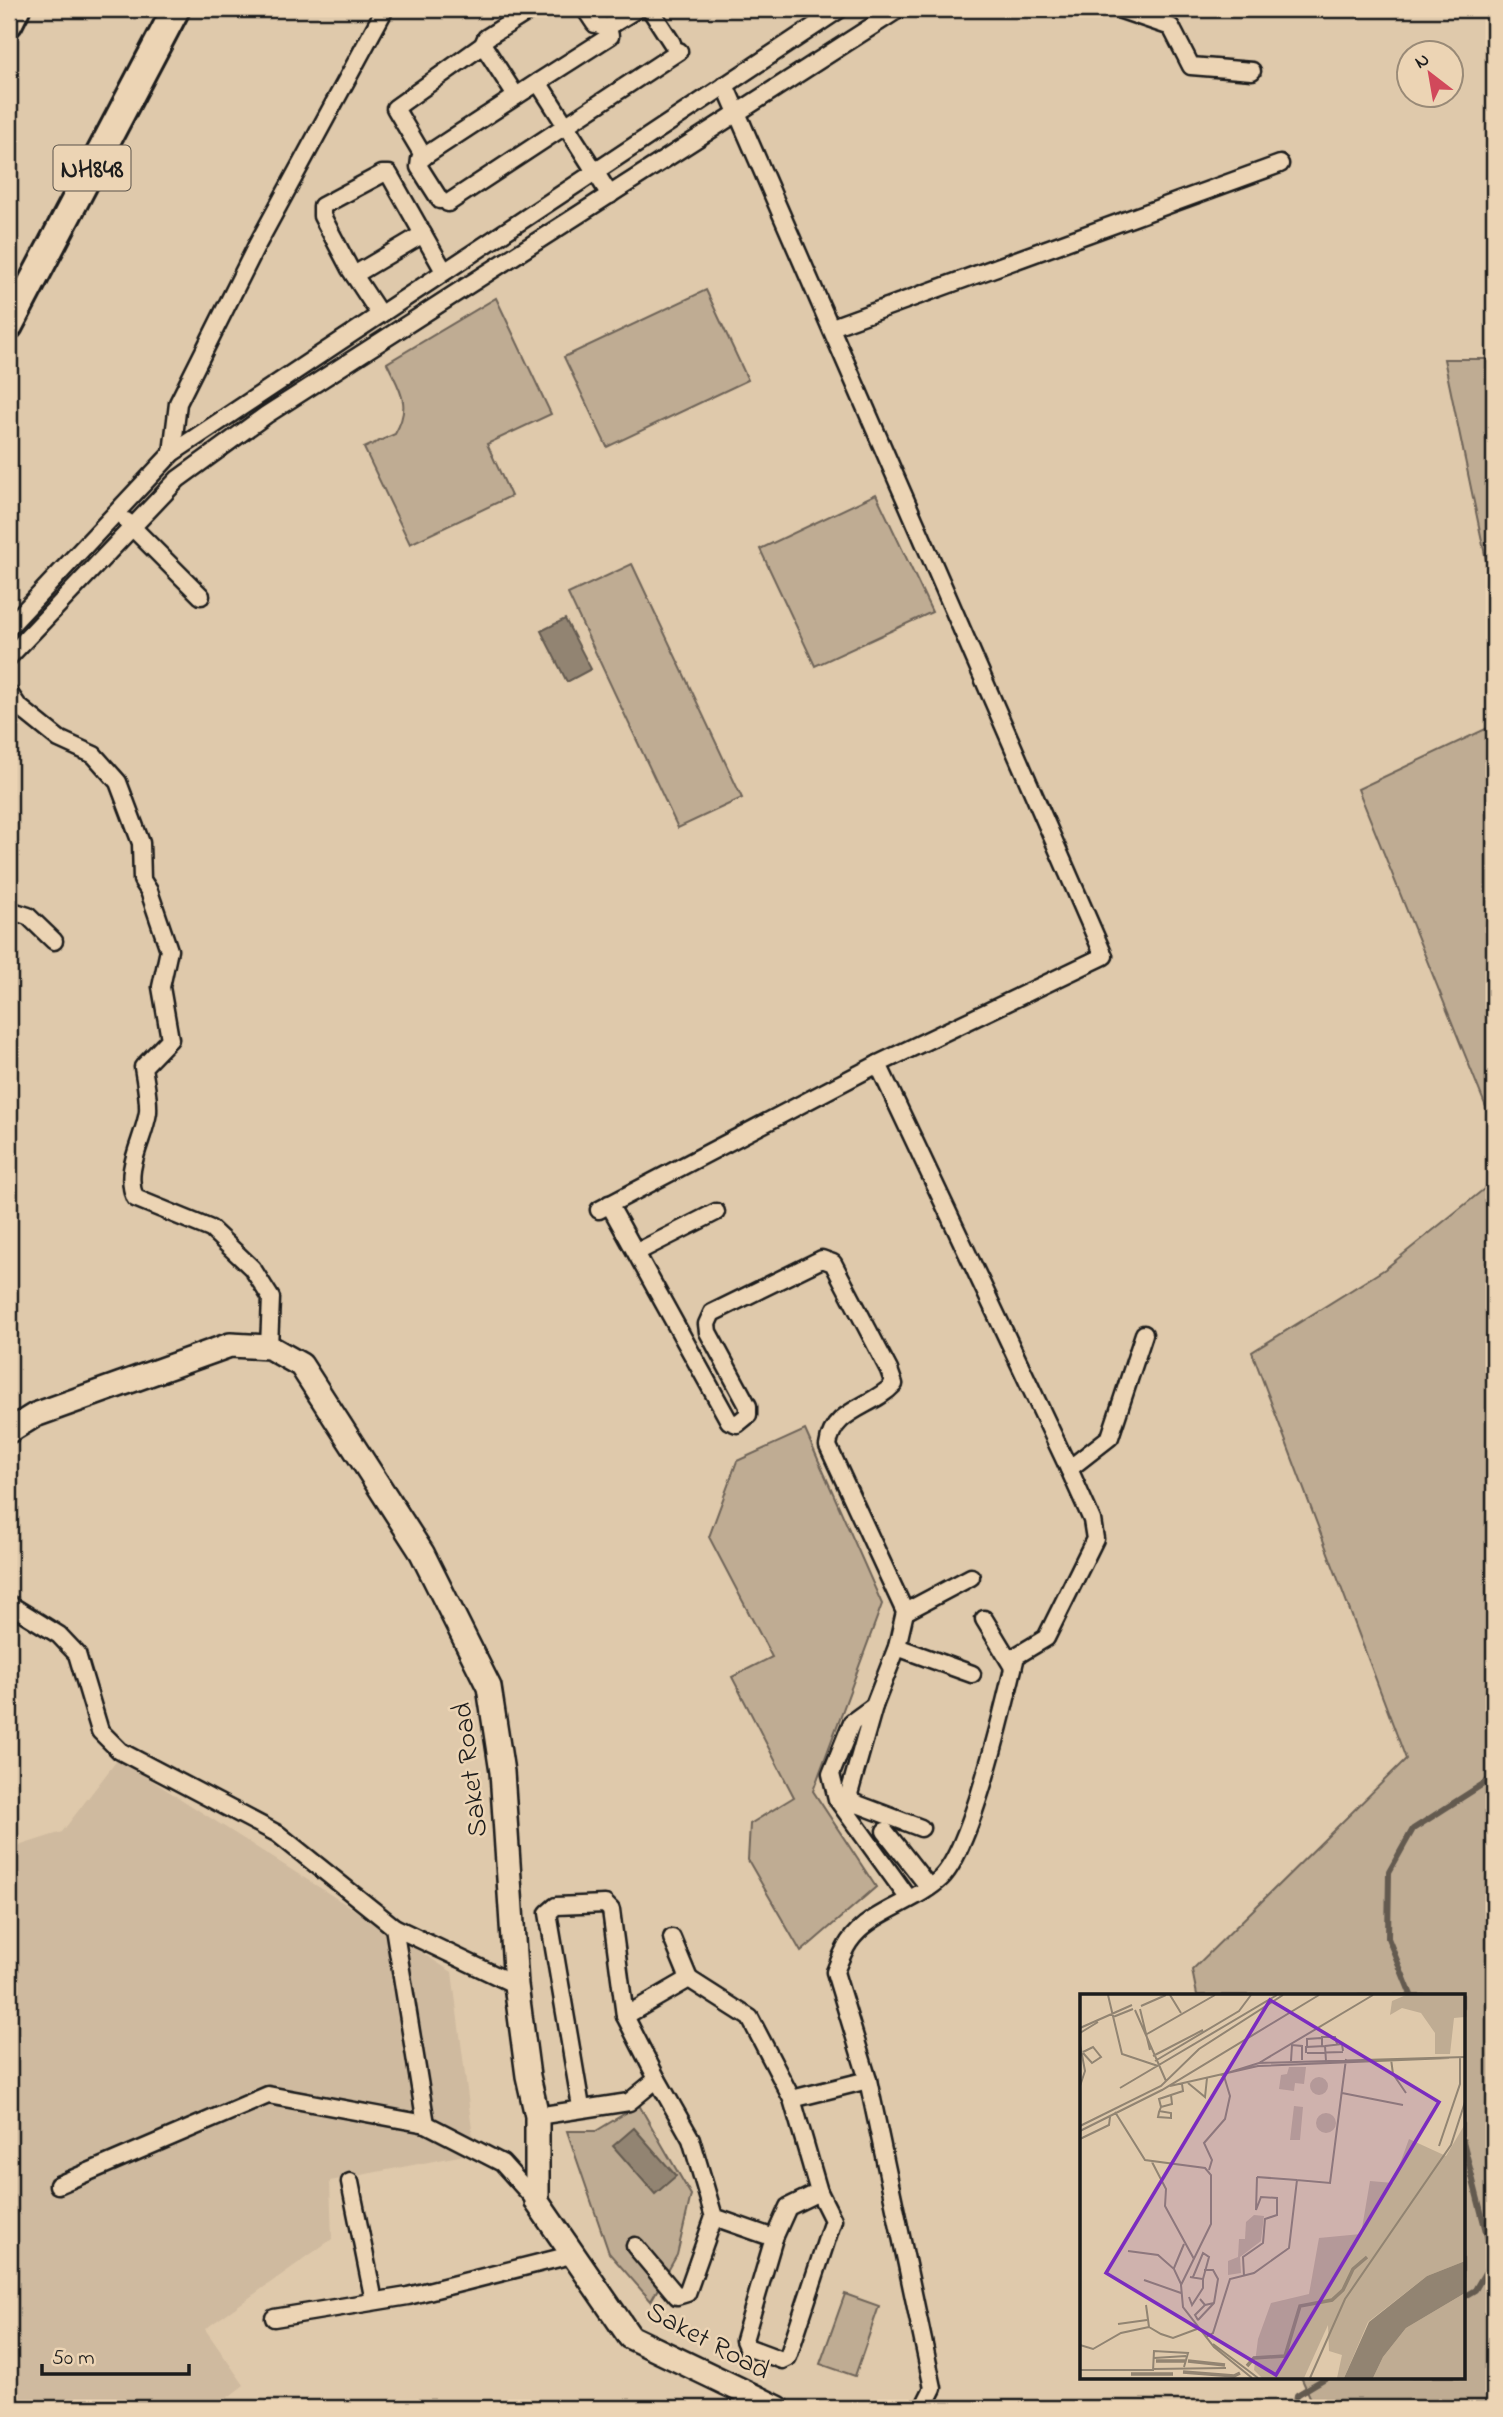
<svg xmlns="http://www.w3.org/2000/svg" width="1503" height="2417" font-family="'Indie Flower',sans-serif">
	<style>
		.built { fill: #cfba9f }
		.green { fill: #bfac93; stroke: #6e6458; stroke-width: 2 }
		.water { fill: #928472; stroke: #635a50; stroke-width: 2 }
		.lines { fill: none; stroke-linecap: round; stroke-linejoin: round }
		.stream { stroke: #635a50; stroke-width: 6 }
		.minor-casing { stroke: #1c1c1c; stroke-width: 21 }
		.secondary-casing { stroke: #1c1c1c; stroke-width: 28 }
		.trunk-casing { stroke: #1c1c1c; stroke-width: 32 }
		.minor { stroke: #ecd4b4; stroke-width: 16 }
		.secondary { stroke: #ecd4b4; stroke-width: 23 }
		.trunk { stroke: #ecd4b4; stroke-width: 26 }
		.labels { text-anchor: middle; stroke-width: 5; stroke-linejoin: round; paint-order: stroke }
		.shield { fill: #ecd4b4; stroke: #5a534a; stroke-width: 2 }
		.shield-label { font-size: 26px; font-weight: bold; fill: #1c1c1c }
		.street-label { font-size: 28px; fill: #1c1c1c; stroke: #ecd4b4 }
		.inset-river { fill: none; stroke: #928472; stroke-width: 3.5 }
		.inset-road { fill: none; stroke: #918472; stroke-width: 2 }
		.view { fill: #7b2cbf; fill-opacity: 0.15; stroke: #7b2cbf; stroke-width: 3.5 }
		.inset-edge { fill: none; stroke: #1c1c1c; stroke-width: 3.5 }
	</style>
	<rect width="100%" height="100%" fill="#dfc9ab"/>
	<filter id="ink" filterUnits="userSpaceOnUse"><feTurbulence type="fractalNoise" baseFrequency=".0143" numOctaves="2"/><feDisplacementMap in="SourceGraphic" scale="14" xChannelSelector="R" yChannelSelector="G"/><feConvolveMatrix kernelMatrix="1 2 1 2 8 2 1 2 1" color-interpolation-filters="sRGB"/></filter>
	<g filter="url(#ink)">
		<!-- built -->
		<polygon class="built" points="118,1759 452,1972 475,2153 330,2181 332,2239 205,2329 244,2385 214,2408 9,2408 9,1849 62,1832"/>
		<!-- green -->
		<g class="green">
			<polygon points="706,290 748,380 607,447 564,357"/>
			<path d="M496 298 551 414 487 444 511 496 410 544 364 448 395 434C412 404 400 391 387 363Z"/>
			<polygon points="1444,359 1494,359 1494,598"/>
			<polygon points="876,494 932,612 815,666 760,549"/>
			<polygon points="632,564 742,798 678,828 568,594"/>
			<polygon points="1494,725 1494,1127 1358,789"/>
			<polygon points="1494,1181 1494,2408 1315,2408 1301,2377 1463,2377 1463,1995 1197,1995 1192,1970 1406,1759 1252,1352 1385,1269"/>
			<polygon points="805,1430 882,1604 813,1791 876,1887 801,1952 748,1860 750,1824 794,1797 732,1677 772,1657 709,1537 737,1461"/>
			<polygon points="639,2105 691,2195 677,2255 651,2301 609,2253 567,2131 596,2131"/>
			<polygon points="845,2294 879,2306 855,2376 820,2364"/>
		</g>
		<!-- water -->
		<g class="water">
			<polygon points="565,619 591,669 567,682 541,631"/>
			<polygon points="634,2128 676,2176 655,2194 613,2146"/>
		</g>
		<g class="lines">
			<!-- stream -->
			<g class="stream">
				<polyline points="1411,1995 1388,1938 1389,1872 1413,1829 1494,1777"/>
				<polyline points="1463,2141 1493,2259 1475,2290 1463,2297"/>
				<polyline points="1295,2408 1297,2395 1327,2377"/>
			</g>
			<!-- minor casing -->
			<g class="minor-casing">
				<g id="minor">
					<polyline points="585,9 595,24 608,27"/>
					<polyline points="650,9 672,43"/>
					<polyline points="1118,9 1171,27 1191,66 1252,71"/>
					<polyline points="538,82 610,36 608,27 637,9"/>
					<path d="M725 85 1104 956 878 1064 1069 1469 1092 1520 1095 1539 1046 1638 1016 1656C1005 1703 972 1848 941 1878 915 1903 870 1911 849 1942 843 1951 839 1962 835 1972L868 2080 933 2388 923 2408"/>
					<polyline points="516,96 483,45 486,38 532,9"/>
					<polyline points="424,157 395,108 483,45"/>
					<polyline points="440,200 419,167 420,159 538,82 610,195"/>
					<polyline points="448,203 679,51"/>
					<polyline points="354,275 423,234"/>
					<polyline points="379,313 350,269 322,216 322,206 382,174 389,174 444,271"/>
					<polyline points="832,327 1280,164"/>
					<polyline points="172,453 178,403 257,245 385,9"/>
					<polyline points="126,521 201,596"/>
					<polyline points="9,627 172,453 840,9"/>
					<polyline points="9,657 178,479 266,415 899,9"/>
					<path d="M9 693 18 706 59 739 94 755 118 782 141 843 142 880 149 891 169 950 161 987 170 1039 143 1067C145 1081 149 1098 148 1112 144 1140 123 1169 135 1198L211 1229 252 1268 271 1298 269 1347"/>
					<polyline points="9,910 28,916 54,941"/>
					<path d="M609 1204 729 1421 737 1424 748 1415V1406L708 1332 707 1324 712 1313 822 1259 833 1263 889 1370 894 1384C872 1408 832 1409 828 1446L905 1612 897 1647 874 1706 852 1722 831 1774 837 1799 909 1899"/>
					<polyline points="599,1210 878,1064"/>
					<polyline points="637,1252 716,1212"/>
					<polyline points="1069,1469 1110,1437 1144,1334"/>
					<polyline points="9,1604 59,1635 77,1654 100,1731 120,1751 278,1834 394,1927 516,1985"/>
					<polyline points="905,1612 971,1577"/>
					<polyline points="984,1619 1013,1667"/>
					<polyline points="897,1647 972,1674"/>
					<polyline points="874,1706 849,1794 852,1802 921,1828"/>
					<polyline points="885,1831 928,1886"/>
					<polyline points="394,1927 426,2124"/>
					<polyline points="672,1938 689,1979"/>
					<polyline points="625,2016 689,1979 750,2018 792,2099 819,2192 788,2207 774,2238"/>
					<polyline points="792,2099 868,2080"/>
					<polyline points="581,2107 548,1913 556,1906 605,1904 611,1910 625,2016 657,2079"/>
					<polyline points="537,2116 629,2102 657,2079 691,2139 714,2217 687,2293 677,2296 635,2246"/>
					<polyline points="350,2182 374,2301"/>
					<polyline points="58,2185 268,2095 426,2124 502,2163 537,2202"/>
					<polyline points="714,2217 774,2238 744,2340 747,2347 782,2360 788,2357 833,2220 819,2192"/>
					<polyline points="274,2318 408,2296 571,2255"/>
				</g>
			</g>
			<!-- secondary casing -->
			<g class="secondary-casing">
				<polyline id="secondary" points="9,1431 35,1415 230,1345 269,1347 301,1365 422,1553 489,1687 502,1772 516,1985 528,2076 537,2116 537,2202 630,2337 778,2408"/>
			</g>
			<!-- trunk casing -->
			<g class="trunk-casing">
				<g id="trunk">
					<polyline points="9,23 16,9"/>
					<polyline points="9,326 176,9"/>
				</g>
			</g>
			<!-- minor -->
			<use href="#minor" class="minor"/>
			<!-- secondary -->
			<use href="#secondary" class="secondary"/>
			<!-- trunk -->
			<use href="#trunk" class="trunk"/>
		</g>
	</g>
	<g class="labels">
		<!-- shield labels -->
		<rect class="shield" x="53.5" y="145.5" width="77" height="45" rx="5"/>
		<g class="shield-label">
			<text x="92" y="177">NH848</text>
		</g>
		<!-- street labels -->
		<g class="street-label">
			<text transform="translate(468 1770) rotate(-97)" y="10">Saket Road</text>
			<text transform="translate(709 2339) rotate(28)" y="10">Saket Road</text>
		</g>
	</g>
	<!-- overview -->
	<g transform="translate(1080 1994)">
		<rect width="385" height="385" fill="#dfc9ab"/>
		<path d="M326 1H385V23L374 24 370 60H355V39L341 19 322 14 310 21 312 7ZM209 73H226L224 90 215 89 214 97 199 95 201 81 207 80ZM230 92a9 9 0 1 1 18 0a9 9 0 1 1-18 0ZM214 112 223 113 220 146H210ZM236 129a10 10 0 1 1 20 0a10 10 0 1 1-20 0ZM385 130V267L347 282 288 328 264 384H257L262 361 249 357 248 331 224 384H182L174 376 178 345 191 309 229 300 239 244 281 240 290 187 313 189 329 145 366 162ZM174 221 184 222 181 247 160 263 161 279 148 281V267L158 263 159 245H165L166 228ZM385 299 384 384H293L303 363 326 334Z" fill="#bfac93"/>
		<path d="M385 267V299L326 334 303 363 293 384H264L289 328 347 282Z" fill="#928472"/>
		<path class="inset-river" d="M76 367H105M108 367 145 371M167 372 174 364 205 362 220 312 252 306 263 296 273 275 287 263M103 378 154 382 160 379M51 380H93"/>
		<path class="inset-road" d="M28 1 42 60 78 72M90 1 101 19M61 12 86 1M60 15 70 56M55 16 86 87M33 23 53 15M0 34 52 11M0 39 18 28M67 40 135 1M0 50 5 77 0 92M242 52V43H255L257 50M245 52 262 50 263 57M227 53V45L241 44M3 58 13 53 21 63 12 69 3 59M226 59V53L245 52 246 67M227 59 263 58M73 62 123 36M311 65 313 80 326 99M75 67 159 17 171 1M211 67 212 51 222 52V66M179 69 293 1M141 81 179 69 385 63M108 89 125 103 127 84M90 92 178 72 369 64M40 94 197 1M262 99 323 111M91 101 92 110 81 113 79 105 103 97 102 90M79 117 91 119V124L78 123 79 118 81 113M35 118 65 166 125 174 131 181V230L101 291 103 313 134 353 172 384M0 132 81 92 119 55 203 1M0 137 82 96 239 1M0 145 29 131 30 123M359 152 380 90V63M72 168 86 195 85 212 114 265M129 176 132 166 124 149 145 125 150 102 144 82M177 183 217 186M48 257 78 261 94 275 101 290M94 274 104 250M124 276H133L138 285 134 309 125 311M164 282 163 263 183 249 185 225 197 221V204L181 203 176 216 177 183M113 283 123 259 129 263 123 285M64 286 101 299M109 303 112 311 123 294V285L110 283M66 311 69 333 81 340 93 344 117 335M118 326 115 321 125 311 120 305M118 326 134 309M38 330 67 326M126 343 133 339 150 285 174 279 209 254 217 186 250 189 266 65M133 350 178 384M0 351 13 355 41 339 69 333M74 364 106 362M0 376 146 374M73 377 74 357 108 359 104 373M230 384 265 305 371 151 385 108"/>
		<path class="view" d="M190 6 359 108 196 381 26 279Z"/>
		<rect width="385" height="385" class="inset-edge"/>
	</g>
	<!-- margin -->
	<rect width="1503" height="2417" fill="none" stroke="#ecd4b4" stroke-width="35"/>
	<rect x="18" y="18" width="1468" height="2382" fill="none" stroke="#1c1c1c" stroke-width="2.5" filter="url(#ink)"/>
	<!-- north arrow -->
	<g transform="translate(1430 74) rotate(329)"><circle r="33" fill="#ecd4b4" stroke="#998a77" stroke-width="2"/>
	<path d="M0-5L12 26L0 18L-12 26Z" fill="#d1495b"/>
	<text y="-10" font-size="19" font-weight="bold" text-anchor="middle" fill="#1c1c1c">N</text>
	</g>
	<!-- scale -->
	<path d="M42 2364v10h147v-10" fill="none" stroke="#1c1c1c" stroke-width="3.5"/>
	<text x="52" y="2364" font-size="21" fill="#1c1c1c" stroke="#ecd4b4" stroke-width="5" paint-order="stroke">50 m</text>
</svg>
